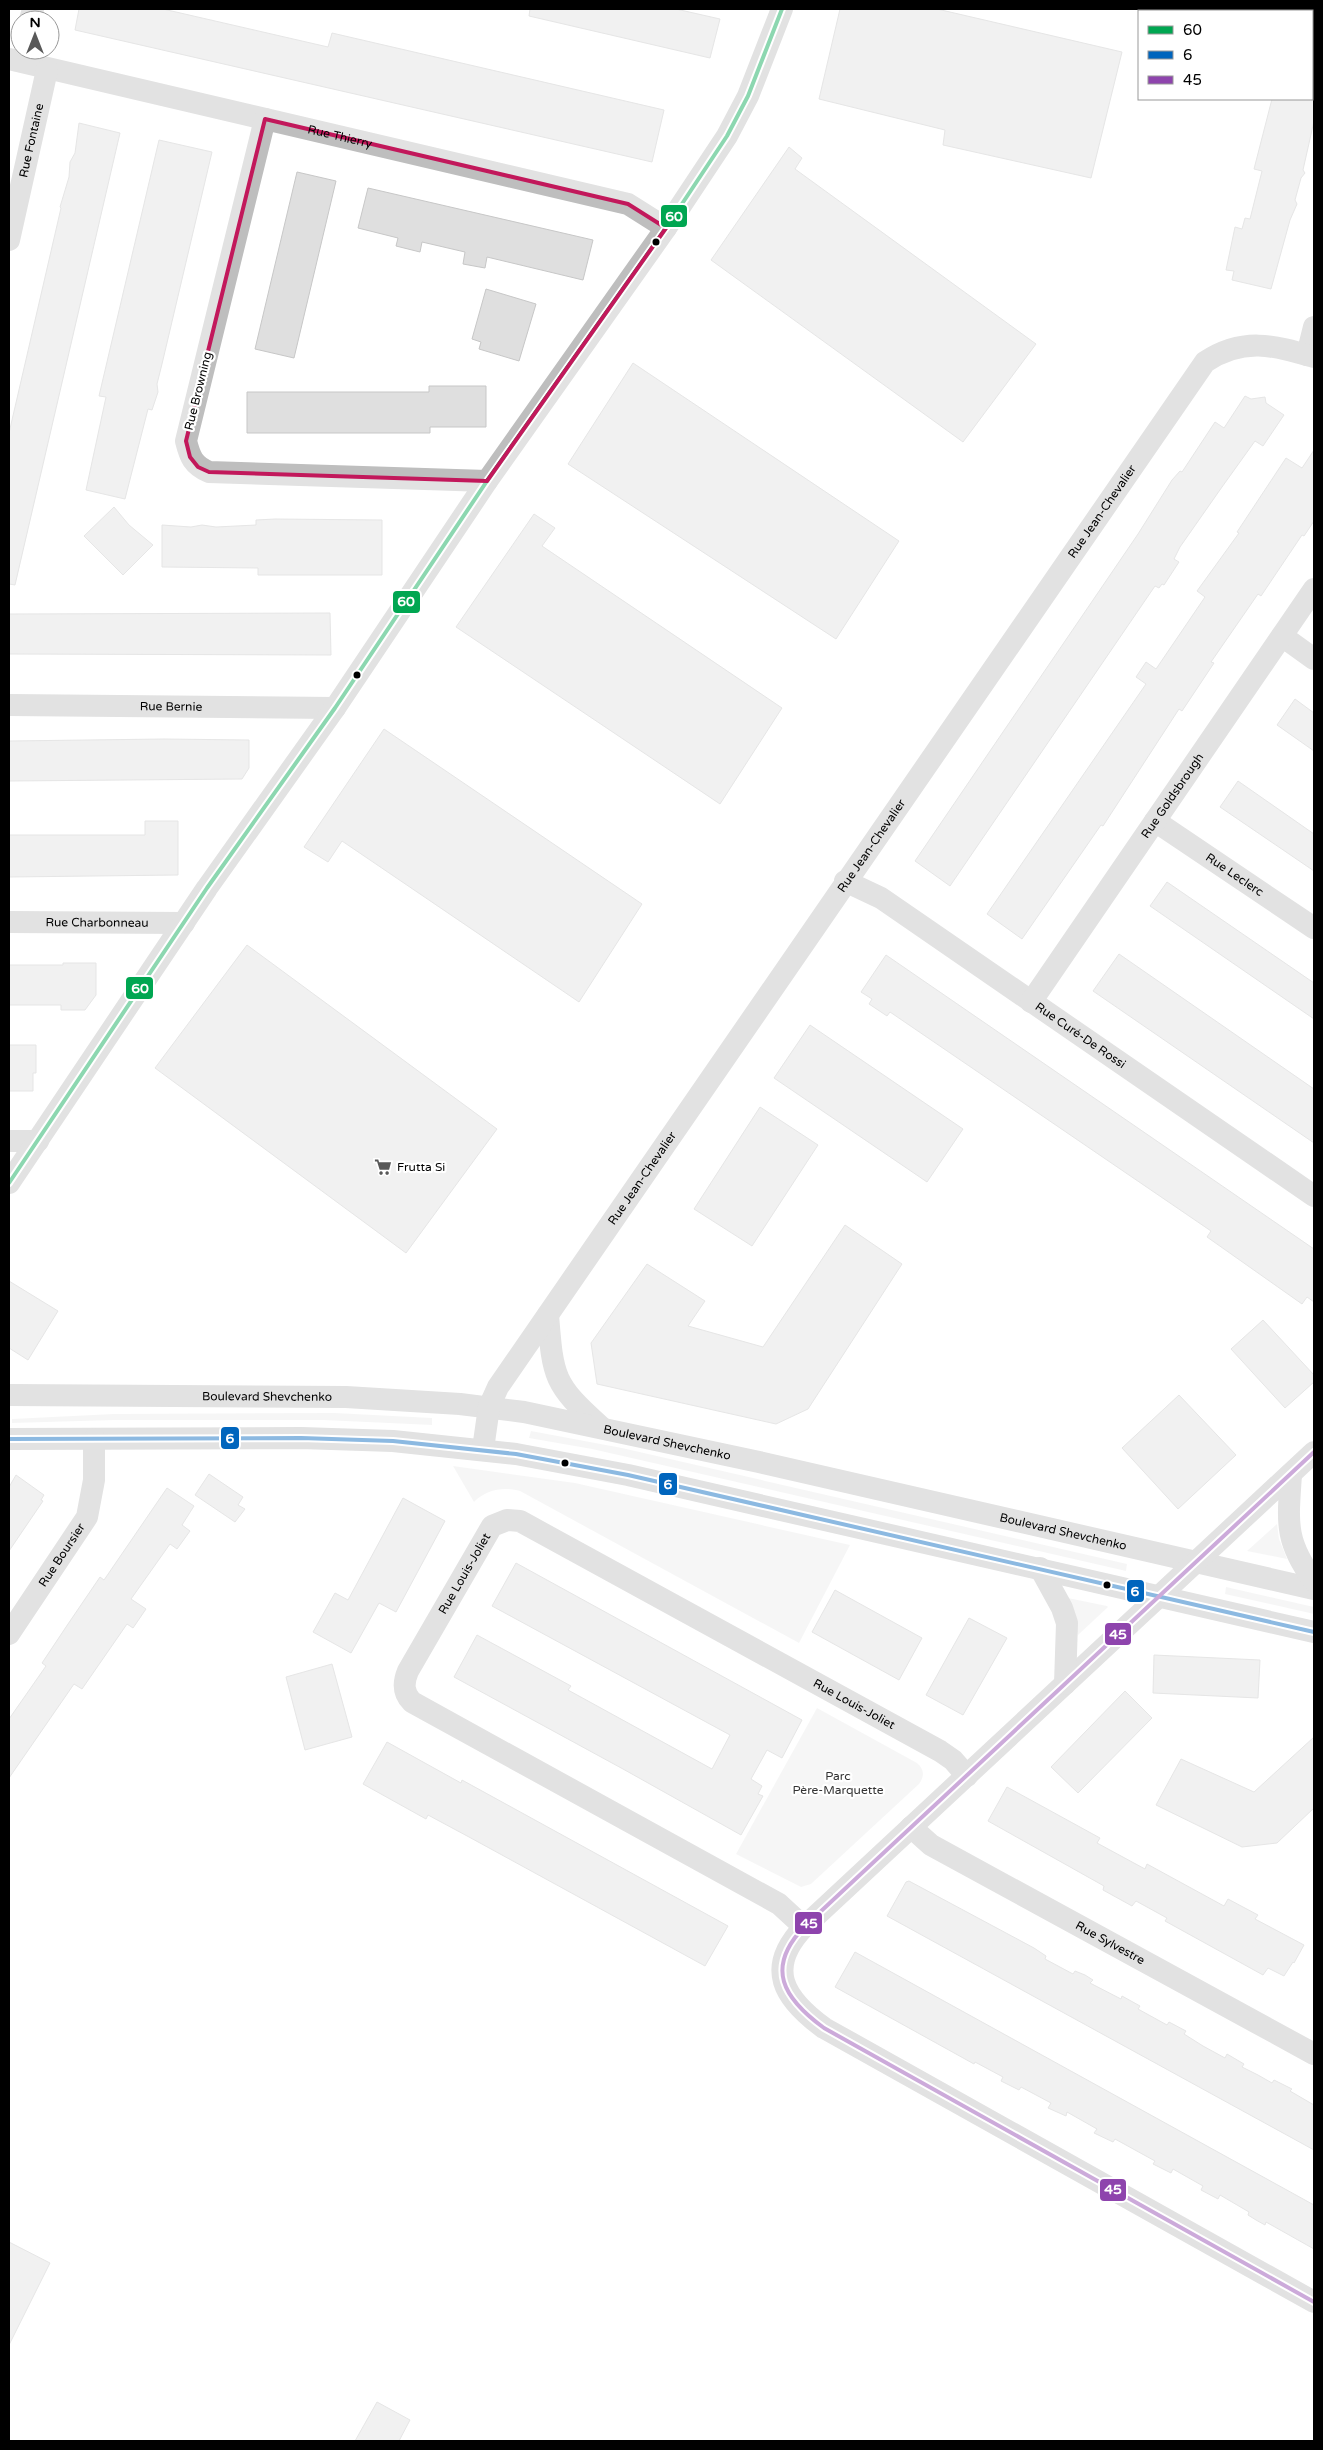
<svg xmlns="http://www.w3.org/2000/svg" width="1323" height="2450" font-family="'Varela Round',sans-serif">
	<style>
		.green { fill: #ececec }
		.building { fill: #dfdfdf; stroke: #c7c7c7 }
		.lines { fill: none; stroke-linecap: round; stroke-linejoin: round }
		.minor { stroke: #bebebe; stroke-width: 22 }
		.bus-1-casing { stroke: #fff; stroke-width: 8 }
		.bus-2-casing { stroke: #fff; stroke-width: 8 }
		.bus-3-casing { stroke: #fff; stroke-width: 8 }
		.bus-1 { stroke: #00a651; stroke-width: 4 }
		.bus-2 { stroke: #0065bd; stroke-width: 4 }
		.bus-3 { stroke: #8e44ad; stroke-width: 4 }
		.marked { fill: none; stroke: #c2185b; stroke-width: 4; stroke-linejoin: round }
		.bus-dot { fill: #000; stroke: #fff; stroke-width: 2 }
		.labels { text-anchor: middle; stroke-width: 4.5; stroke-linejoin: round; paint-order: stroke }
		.street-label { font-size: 12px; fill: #000; stroke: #fff }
		.poi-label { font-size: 12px; fill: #000; stroke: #fff; text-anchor: start }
		.park-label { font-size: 12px; fill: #333; stroke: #fff }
		.line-badge { stroke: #fff; stroke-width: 2 }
		.badge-label { font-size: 14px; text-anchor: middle; font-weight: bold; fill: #fff }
	</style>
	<rect width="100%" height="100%" fill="#fff"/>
	<!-- green -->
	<g class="green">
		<polygon points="335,1413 432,1418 432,1425 323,1420 115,1420 12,1423 12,1419 113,1414"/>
		<polygon points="531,1431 622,1448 1127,1564 1126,1571 592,1449 529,1438"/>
		<path d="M453 1466 575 1483 850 1545 799 1643 520 1491C504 1486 485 1490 474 1502Z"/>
		<polygon points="1277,1524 1279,1539 1287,1559 1247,1551"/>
		<polygon points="1226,1587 1314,1607 1314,1614 1225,1594"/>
		<polygon points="1068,1598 1107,1606 1108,1607 1078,1635"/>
		<path d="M817 1708 917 1763C924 1769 925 1776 919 1784L811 1884 801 1887 736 1854Z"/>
	</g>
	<!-- building -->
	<g class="building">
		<polygon points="79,9 163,9 328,47 332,33 664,110 652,162 75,30"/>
		<polygon points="530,9 676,9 720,19 710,58 529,16"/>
		<polygon points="840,9 937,9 1122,52 1091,178 943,145 945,130 819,99"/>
		<polygon points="1272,99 1314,99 1314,121 1303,170 1305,173 1301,178 1295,200 1297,204 1290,220 1271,289 1232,280 1234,271 1226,270 1235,227 1242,229 1245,218 1250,219 1262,171 1254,169"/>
		<polygon points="79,123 120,133 15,585 9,584 9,433 61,208 60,207 69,177 70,162 75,153"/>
		<polygon points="159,140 212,152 162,364 157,384 158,392 152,410 148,409 125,499 86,490 106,397 99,396"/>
		<polygon points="789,147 802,158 795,169 1036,344 963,442 711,260"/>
		<polygon points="297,172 336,181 294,358 255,349"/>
		<polygon points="368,188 593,240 583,280 487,257 485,268 463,264 465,252 422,242 420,252 396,246 398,238 358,228"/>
		<polygon points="486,289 536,304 519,361 479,349 481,342 472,339"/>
		<polygon points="633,363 899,541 836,639 568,464"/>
		<polygon points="429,386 486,386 486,427 430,427 430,433 247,433 247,392 429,392"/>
		<polygon points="1245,396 1251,399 1265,397 1266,403 1284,415 1263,446 1255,441 1222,487 1180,547 1174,559 1179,562 1164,585 1162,584 1159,588 1155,586 950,886 915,861 1138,534 1172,480 1180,471 1182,472 1215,422 1224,428"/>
		<polygon points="1314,450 1314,521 1304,536 1302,535 1261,596 1258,594 1211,662 1214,663 1182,711 1179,709 1103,826 1101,825 1022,939 987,914 1146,684 1136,677 1146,662 1156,669 1205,597 1197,591 1239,533 1237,532 1286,458 1302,468"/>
		<polygon points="114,507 129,525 153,545 123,575 84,536"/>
		<polygon points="534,514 555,528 542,546 782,708 720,804 456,627"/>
		<polygon points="275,519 382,520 382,575 258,575 258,568 162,567 162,525 191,527 202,525 216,527 256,525 256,520"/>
		<polygon points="330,613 331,655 9,654 9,614"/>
		<polygon points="1295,699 1314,713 1314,751 1277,725"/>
		<polygon points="384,729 642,904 579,1002 342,841 328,862 304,847"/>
		<polygon points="164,739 249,740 249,768 242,779 9,781 9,741"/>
		<polygon points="1238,781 1314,834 1314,871 1220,807"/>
		<polygon points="145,821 178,821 178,875 9,877 9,835 145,835"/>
		<polygon points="1167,882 1314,983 1314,1019 1150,906"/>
		<polygon points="247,945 497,1129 406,1253 155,1068"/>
		<polygon points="1119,954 1314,1089 1314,1143 1093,991"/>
		<polygon points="886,955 1314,1249 1314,1302 1307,1297 1302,1304 1207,1237 1211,1231 890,1012 887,1016 869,1004 872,999 861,992"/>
		<polygon points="63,963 96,963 96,995 85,1010 61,1010 61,1005 9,1005 9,965 63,965"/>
		<polygon points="810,1025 963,1129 927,1182 774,1078"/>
		<polygon points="9,1045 36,1045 36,1073 33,1073 33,1091 9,1091"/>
		<polygon points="760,1107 818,1145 752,1246 694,1209"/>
		<polygon points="845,1225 902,1264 808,1409 776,1424 597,1384 591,1343 647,1264 705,1301 688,1326 763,1347"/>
		<polygon points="9,1281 58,1311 28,1360 9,1348"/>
		<polygon points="1263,1320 1314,1375 1314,1382 1285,1408 1231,1349"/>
		<polygon points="1179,1395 1236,1455 1178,1509 1122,1448"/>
		<polygon points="209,1474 243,1497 238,1505 245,1509 235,1522 195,1495"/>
		<polygon points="16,1475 44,1495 41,1500 43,1501 9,1551 9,1487"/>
		<polygon points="167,1488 194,1506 182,1525 190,1531 177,1549 170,1544 131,1599 146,1609 133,1628 127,1624 82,1689 74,1684 9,1778 9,1719 46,1666 42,1663 68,1624 100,1577 104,1580"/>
		<polygon points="403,1498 445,1521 396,1612 379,1603 351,1653 313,1632 335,1593 348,1600"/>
		<polygon points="516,1563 802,1720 782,1758 767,1750 751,1779 762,1786 758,1794 763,1796 741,1835 623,1769 454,1677 477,1635 571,1686 568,1690 712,1769 730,1735 492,1606"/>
		<polygon points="835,1590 922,1638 899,1680 812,1632"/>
		<polygon points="969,1618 1007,1638 963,1715 926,1695"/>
		<polygon points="1154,1655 1260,1660 1258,1698 1153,1693"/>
		<polygon points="332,1664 352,1737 305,1750 286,1677"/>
		<polygon points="1125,1691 1152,1718 1078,1793 1051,1767"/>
		<polygon points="1314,1737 1314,1808 1277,1843 1242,1847 1156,1805 1181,1759 1254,1792"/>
		<polygon points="387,1742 461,1783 462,1780 728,1926 705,1966 469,1837 428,1815 426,1819 363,1784"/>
		<polygon points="1007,1787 1100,1838 1097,1843 1145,1869 1147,1864 1224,1906 1228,1899 1258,1915 1255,1919 1304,1945 1294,1963 1293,1962 1284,1976 1268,1968 1263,1975 1165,1921 1167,1918 1136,1901 1132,1906 1103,1890 1104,1886 988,1821"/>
		<polygon points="909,1881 1034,1948 1046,1956 1045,1959 1073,1974 1075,1971 1085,1975 1093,1980 1090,1983 1121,1999 1122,1996 1140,2006 1138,2009 1167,2025 1169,2022 1186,2031 1184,2034 1203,2046 1225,2058 1227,2054 1244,2064 1242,2067 1258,2075 1272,2083 1274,2080 1292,2089 1290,2091 1314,2105 1314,2150 887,1916 906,1882"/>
		<polygon points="855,1952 1314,2205 1314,2249 1266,2222 1265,2225 1256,2220 1248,2215 1249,2212 1220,2195 1218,2199 1201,2190 1203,2186 1173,2169 1171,2173 1153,2164 1155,2161 1115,2139 1113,2142 1094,2133 1097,2129 1067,2112 1066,2116 1048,2108 1051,2103 1021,2087 1019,2090 1001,2081 1003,2077 975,2062 974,2064 835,1987"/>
		<polygon points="9,2242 50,2263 9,2345"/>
		<polygon points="377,2402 410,2420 399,2441 355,2441"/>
	</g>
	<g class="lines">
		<!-- minor -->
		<g class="minor">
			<polyline points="30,20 33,9"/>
			<path id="s1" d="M9 59 628 204 666 228"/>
			<path d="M265 119 186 441C190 457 193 465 209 472L487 481"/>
			<path id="s2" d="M9 240 47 70"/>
			<polyline points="1307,355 1314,327"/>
			<polyline points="1282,636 1314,659"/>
			<path id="s3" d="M9 705 335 708"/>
			<path id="s4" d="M1155 821 1314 928"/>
			<path id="s5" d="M845 881 881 898 1314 1196"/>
			<path id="s6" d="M9 922 184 923"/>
			<path id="s7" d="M1031 1002 1314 589"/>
			<polyline points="9,1141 38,1141"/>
			<polyline points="9,1183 207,888 335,708 487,481 666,228 727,136 748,96 782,9"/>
			<path d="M548 1315C553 1377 553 1384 600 1426"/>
			<path id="s8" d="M9 1395 346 1397 460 1404 524 1412 759 1462 1314 1589"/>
			<polyline points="9,1439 301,1438 393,1441 516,1454 628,1475 1314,1632"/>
			<path id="s9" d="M483 1449 489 1407 498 1387 1205 362C1243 337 1273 345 1314 357"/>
			<path d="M1314 1452 804 1927C765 1968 783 1998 824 2028L1314 2302"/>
			<path d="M1291 1474C1288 1522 1284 1540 1314 1581"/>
			<polyline points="1040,1568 1062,1608 1067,1623 1065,1684"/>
			<path id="s10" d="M9 1634 87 1517 94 1480V1439"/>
			<path id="s11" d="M911 1827 931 1845 1314 2054"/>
			<path id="s12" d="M804 1927 779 1904 412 1702C403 1693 403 1683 408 1671L492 1526 507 1520 520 1521 940 1751 953 1760 967 1776"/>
		</g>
		<!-- bus-1 casing -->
		<g class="bus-1-casing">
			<polyline id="bus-1" points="9,1183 207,888 335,708 487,481 666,228 727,136 748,96 782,9"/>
		</g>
		<!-- bus-2 casing -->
		<g class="bus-2-casing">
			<polyline id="bus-2" points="9,1439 301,1438 393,1441 516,1454 628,1475 1314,1632"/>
		</g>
		<!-- bus-3 casing -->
		<g class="bus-3-casing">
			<path id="bus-3" d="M1314 1452 804 1927C765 1968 783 1998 824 2028L1314 2302"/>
		</g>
		<!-- bus-1 -->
		<use href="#bus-1" class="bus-1"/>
		<!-- bus-2 -->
		<use href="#bus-2" class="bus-2"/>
		<!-- bus-3 -->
		<use href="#bus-3" class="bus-3"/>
	</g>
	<!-- marked area -->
	<path d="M0 0H1323V2450H0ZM265 119 628 204 666 228 487 481 209 472 198 467 190 457 186 441Z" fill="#fff" fill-opacity=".55" fill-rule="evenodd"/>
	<path class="marked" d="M265 119 628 204 666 228 487 481 209 472 198 467 190 457 186 441Z"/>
	<!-- icons -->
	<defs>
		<g id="supermarket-bare" transform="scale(1.35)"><path d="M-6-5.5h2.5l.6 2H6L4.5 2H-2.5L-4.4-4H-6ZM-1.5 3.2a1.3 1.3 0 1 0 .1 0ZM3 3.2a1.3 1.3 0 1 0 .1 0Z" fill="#595959" stroke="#fff" stroke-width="2.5" paint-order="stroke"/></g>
	</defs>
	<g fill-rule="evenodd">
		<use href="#supermarket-bare" x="383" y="1167"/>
	</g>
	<!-- markers -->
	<g class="bus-dot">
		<circle cx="656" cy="242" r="4.5"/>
		<circle cx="357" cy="675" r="4.5"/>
		<circle cx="565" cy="1463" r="4.5"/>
		<circle cx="1107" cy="1585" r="4.5"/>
	</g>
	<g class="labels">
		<!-- street labels -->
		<g class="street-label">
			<text dy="4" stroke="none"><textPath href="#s1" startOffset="340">Rue Thierry</textPath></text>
			<text dy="4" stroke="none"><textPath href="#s2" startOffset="102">Rue Fontaine</textPath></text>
			<text transform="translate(198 391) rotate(-76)" y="4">Rue Browning</text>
			<text dy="4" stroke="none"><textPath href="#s9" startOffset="1128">Rue Jean-Chevalier</textPath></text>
			<text dy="4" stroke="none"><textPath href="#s3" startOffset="162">Rue Bernie</textPath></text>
			<text dy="4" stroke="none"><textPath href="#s7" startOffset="250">Rue Goldsbrough</textPath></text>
			<text dy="4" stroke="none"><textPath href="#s9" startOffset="722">Rue Jean-Chevalier</textPath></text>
			<text dy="4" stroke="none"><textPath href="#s4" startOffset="96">Rue Leclerc</textPath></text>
			<text dy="4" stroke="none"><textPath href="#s6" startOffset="88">Rue Charbonneau</textPath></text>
			<text dy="4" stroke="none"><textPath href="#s5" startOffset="282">Rue Curé-De Rossi</textPath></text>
			<text dy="4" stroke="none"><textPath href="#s9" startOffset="318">Rue Jean-Chevalier</textPath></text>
			<text dy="4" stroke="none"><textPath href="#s8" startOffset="258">Boulevard Shevchenko</textPath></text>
			<text dy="4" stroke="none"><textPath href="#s8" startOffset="662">Boulevard Shevchenko</textPath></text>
			<text dy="4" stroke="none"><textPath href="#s8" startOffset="1068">Boulevard Shevchenko</textPath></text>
			<text dy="4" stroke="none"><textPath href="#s10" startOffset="95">Rue Boursier</textPath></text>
			<text dy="4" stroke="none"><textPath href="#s12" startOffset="599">Rue Louis-Joliet</textPath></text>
			<text dy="4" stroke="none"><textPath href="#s12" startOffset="1064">Rue Louis-Joliet</textPath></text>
			<text dy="4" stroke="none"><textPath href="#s11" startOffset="231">Rue Sylvestre</textPath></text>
		</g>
		<!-- poi labels -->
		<g class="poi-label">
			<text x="397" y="1171">Frutta Si</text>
		</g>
		<!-- park labels -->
		<g class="park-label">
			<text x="838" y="1780">Parc<tspan x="838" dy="14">Père-Marquette</tspan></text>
		</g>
	</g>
	<g class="line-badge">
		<rect x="660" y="204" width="28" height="24" rx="5" fill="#00a651"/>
		<rect x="392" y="590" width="29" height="24" rx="5" fill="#00a651"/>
		<rect x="125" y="976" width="29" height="24" rx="5" fill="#00a651"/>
		<rect x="220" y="1426" width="20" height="24" rx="5" fill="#0065bd"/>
		<rect x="658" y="1472" width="20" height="24" rx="5" fill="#0065bd"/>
		<rect x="1126" y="1579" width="19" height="24" rx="5" fill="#0065bd"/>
		<rect x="1104" y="1622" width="28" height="24" rx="5" fill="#8e44ad"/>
		<rect x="794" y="1911" width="29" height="24" rx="5" fill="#8e44ad"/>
		<rect x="1099" y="2178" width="28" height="24" rx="5" fill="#8e44ad"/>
	</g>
	<g class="badge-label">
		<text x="674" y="221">60</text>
		<text x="406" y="606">60</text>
		<text x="140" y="993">60</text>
		<text x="230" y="1443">6</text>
		<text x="668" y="1489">6</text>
		<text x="1135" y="1596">6</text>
		<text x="1118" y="1639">45</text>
		<text x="809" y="1928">45</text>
		<text x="1113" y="2194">45</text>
	</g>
	<!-- border -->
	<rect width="1323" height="2450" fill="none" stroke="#000000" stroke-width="20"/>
	<!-- legend -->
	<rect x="1138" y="10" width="175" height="90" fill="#ffffff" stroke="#999999"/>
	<rect x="1148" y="26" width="25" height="8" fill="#00a651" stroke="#999999"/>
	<text x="1183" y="35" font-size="15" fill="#000000">60</text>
	<rect x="1148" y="51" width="25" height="8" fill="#0065bd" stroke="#999999"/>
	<text x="1183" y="60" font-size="15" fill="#000000">6</text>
	<rect x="1148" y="76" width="25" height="8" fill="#8e44ad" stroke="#999999"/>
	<text x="1183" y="85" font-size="15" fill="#000000">45</text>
	<!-- north arrow -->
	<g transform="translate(35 35)"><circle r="24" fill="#ffffff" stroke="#999999"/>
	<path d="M0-4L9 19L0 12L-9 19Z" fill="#595959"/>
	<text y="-8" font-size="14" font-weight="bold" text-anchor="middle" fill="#000000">N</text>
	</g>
</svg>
